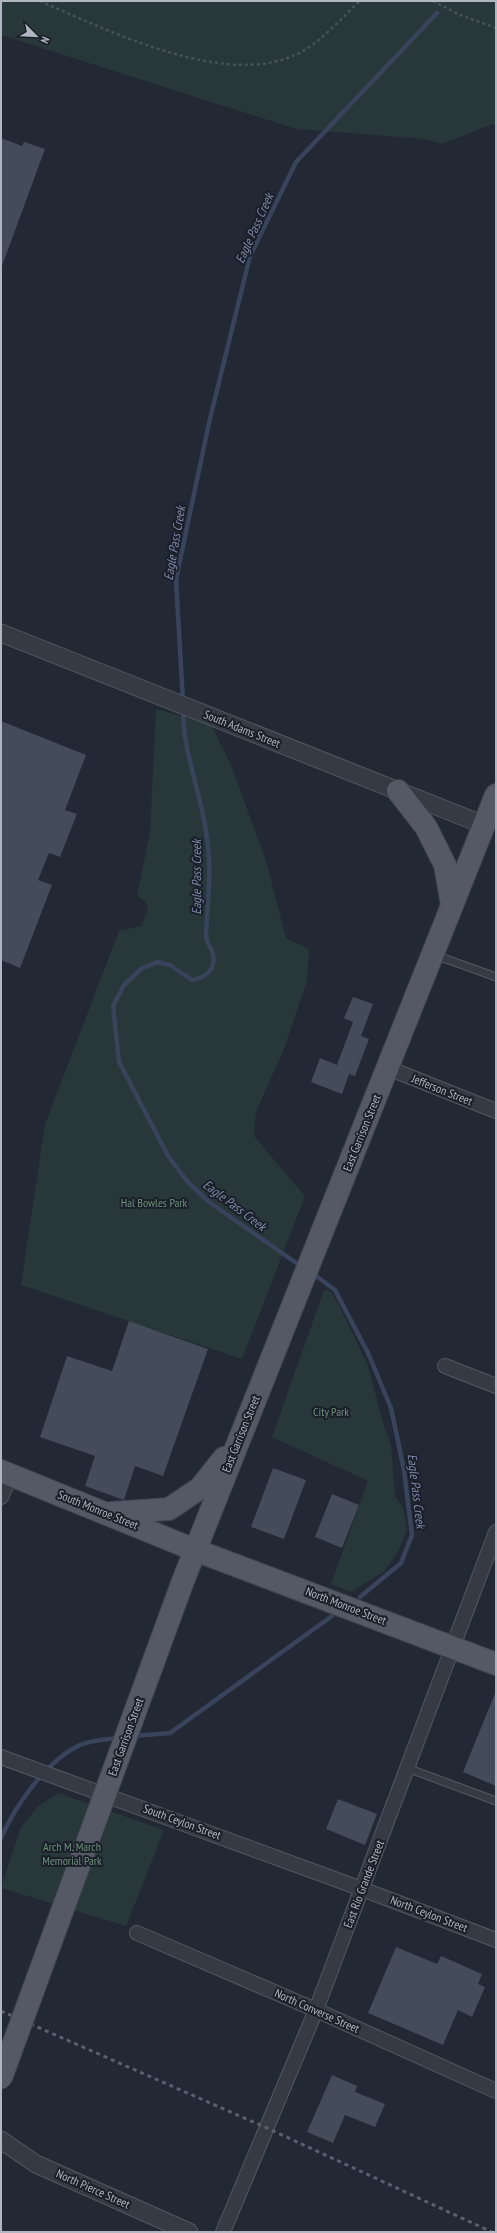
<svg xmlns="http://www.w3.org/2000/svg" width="497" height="2233" font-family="'PT Sans Narrow',sans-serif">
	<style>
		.green { fill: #283739 }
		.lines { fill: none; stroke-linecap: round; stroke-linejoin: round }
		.stream { stroke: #39445c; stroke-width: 4.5 }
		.building { fill: #444b59 }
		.service-casing { stroke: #535863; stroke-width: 9 }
		.minor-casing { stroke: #535863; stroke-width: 16 }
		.tertiary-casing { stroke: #535863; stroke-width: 19 }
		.primary-casing { stroke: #3f434f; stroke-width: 24 }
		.path { stroke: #465357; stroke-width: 2.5; stroke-dasharray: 3 3; stroke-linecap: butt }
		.service { stroke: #363a45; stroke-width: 7 }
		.minor { stroke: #363a45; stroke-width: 14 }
		.tertiary { stroke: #363a45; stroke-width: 17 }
		.primary { stroke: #545965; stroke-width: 22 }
		.rail { stroke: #5a606e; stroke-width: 3; stroke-dasharray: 4 4; stroke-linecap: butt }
		.primary-bridge-casing { stroke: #3f434f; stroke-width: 24; stroke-linecap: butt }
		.primary-bridge { stroke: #545965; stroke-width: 22 }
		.labels { text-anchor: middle; stroke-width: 4; stroke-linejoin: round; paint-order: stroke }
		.street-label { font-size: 12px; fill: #b0b5c2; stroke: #1b1f2a }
		.park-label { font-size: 12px; fill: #6b8f77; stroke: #1b1f2a }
		.water-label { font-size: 13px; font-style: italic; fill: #7c89a7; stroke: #1b1f2a }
	</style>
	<rect width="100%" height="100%" fill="#222834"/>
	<!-- green -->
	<g class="green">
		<polygon points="1,1 496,1 496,125 493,124 442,144 426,139 296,129 1,35"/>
		<polygon points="156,709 211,725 231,765 266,861 286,938 309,949 307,981 284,1049 256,1112 254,1136 305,1196 242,1359 21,1285 45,1124 119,931 141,926 148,910 146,902 137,896 150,832"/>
		<polygon points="324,1290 330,1291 338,1303 368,1366 383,1423 391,1445 395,1496 403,1508 407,1529 400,1548 385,1571 351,1592 331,1584 368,1481 272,1437"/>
		<polygon points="58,1793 164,1830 126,1926 1,1888 20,1829 37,1807"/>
	</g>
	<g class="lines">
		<!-- stream -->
		<g class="stream">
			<polyline points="183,702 176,579 209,423 250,256 296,162 437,13"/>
			<path d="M183 710C183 751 200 791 206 831 212 866 208 900 206 934 206 941 209 945 212 951 218 968 206 978 192 980L170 965 157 962 141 969 124 985 113 1006 119 1062 168 1156 187 1181 209 1202 302 1267"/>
			<polyline points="312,1273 335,1290 368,1353 391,1408 404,1470 412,1535 401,1563 360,1597"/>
			<polyline points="133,1736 170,1733 332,1616"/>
			<path d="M1 1838C15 1806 47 1760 80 1745 93 1740 106 1739 119 1738"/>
		</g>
	</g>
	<!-- building -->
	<g class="building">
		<polygon points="1,138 22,146 24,142 45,149 2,266"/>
		<polygon points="1,721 86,755 65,810 77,814 60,857 49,853 38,880 52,885 20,968 1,960"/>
		<polygon points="353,997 373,1004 361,1036 369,1039 355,1076 349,1074 342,1094 311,1082 320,1058 337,1065 353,1022 344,1018"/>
		<polygon points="129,1321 208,1349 163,1476 135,1466 124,1500 85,1486 95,1456 40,1437 67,1356 112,1371"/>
		<polygon points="273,1468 306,1480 284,1539 251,1527"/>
		<polygon points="332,1494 359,1505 342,1548 315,1537"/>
		<polygon points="496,1691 496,1786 463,1772"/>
		<polygon points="338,1799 377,1814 365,1845 326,1829"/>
		<polygon points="396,1947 437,1964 441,1956 482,1974 478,1984 485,1987 472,2017 458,2010 443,2045 368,2013"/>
		<polygon points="332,2075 357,2086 355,2092 385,2104 375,2127 345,2115 333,2143 307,2132"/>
	</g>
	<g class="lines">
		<!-- service casing -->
		<g class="service-casing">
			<g id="service">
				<polyline points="435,955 496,977"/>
				<polyline points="407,1768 496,1801"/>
			</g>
		</g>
		<!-- minor casing -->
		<g class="minor-casing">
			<g id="minor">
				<polyline points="388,1068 496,1111"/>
				<polyline points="445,1366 496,1386"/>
				<polyline points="1,1497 11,1475"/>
				<polyline points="1,1757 362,1889 496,1940"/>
				<polyline points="137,1933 316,2010 496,2091"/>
				<polyline points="223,2232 316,2010 496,1532"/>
			</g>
		</g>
		<!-- tertiary casing -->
		<g class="tertiary-casing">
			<g id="tertiary">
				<polyline points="1,633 484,825"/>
				<polyline points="1,2140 36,2164 189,2232"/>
			</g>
		</g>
		<!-- primary casing -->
		<g class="primary-casing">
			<g id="primary">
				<polyline points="398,791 426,827 445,865 452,905"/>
				<polyline points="1,1471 195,1550 496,1664"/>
				<polyline points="111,1513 169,1509 200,1488 224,1458"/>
				<polyline points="183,1581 496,795"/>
			</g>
		</g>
		<!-- path -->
		<g class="path">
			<path d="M40 1C107 30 223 88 295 55 320 44 340 19 360 1"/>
			<polyline points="433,1 460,15 496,28"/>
		</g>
		<!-- service -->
		<use href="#service" class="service"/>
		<!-- minor -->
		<use href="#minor" class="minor"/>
		<!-- tertiary -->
		<use href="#tertiary" class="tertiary"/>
		<!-- primary -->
		<use href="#primary" class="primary"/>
		<!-- rail -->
		<polyline class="rail" points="1,2011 267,2128 492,2232"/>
		<!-- primary-bridge casing -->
		<g class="primary-bridge-casing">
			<polyline id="primary-bridge" points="1,2078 183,1581"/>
		</g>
		<!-- primary-bridge -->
		<use href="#primary-bridge" class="primary-bridge"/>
	</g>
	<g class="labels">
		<!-- street labels -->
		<g class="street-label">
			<text transform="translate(242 729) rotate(22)" y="4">South Adams Street</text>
			<text transform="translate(442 1090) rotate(22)" y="4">Jefferson Street</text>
			<text transform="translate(362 1133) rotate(-68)" y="4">East Garrison Street</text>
			<text transform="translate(241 1434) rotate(-68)" y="4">East Garrison Street</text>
			<text transform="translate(98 1510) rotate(22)" y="4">South Monroe Street</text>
			<text transform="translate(346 1606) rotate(21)" y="4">North Monroe Street</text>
			<text transform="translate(126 1737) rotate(-70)" y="4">East Garrison Street</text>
			<text transform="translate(182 1822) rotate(20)" y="4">South Ceylon Street</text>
			<text transform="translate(364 1884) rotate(-69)" y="4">East Río Grande Street</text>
			<text transform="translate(429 1914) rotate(21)" y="4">North Ceylon Street</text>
			<text transform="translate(317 2011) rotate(24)" y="4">North Converse Street</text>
			<text transform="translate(93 2189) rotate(24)" y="4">North Pierce Street</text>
		</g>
		<!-- park labels -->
		<g class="park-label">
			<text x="154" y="1207">Hal Bowles Park</text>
			<text x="331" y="1416">City Park</text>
			<text x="72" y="1851">Arch M. March<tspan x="72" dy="14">Memorial Park</tspan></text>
		</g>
		<!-- water labels -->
		<g class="water-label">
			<text transform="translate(254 228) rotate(-66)" y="5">Eagle Pass Creek</text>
			<text transform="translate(174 543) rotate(-80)" y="5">Eagle Pass Creek</text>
			<text transform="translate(196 877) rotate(-90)" y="5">Eagle Pass Creek</text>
			<text transform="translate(235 1205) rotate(37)" y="5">Eagle Pass Creek</text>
			<text transform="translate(417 1491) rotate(83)" y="5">Eagle Pass Creek</text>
		</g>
	</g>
	<!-- border -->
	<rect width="497" height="2233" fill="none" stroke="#b0b5c2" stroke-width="4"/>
	<!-- north arrow -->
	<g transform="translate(36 36) rotate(114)" stroke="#1b1f2a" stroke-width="3" paint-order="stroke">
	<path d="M0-3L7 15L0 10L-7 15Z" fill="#b0b5c2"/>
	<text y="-6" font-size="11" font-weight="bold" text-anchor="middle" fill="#b0b5c2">N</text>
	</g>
</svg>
